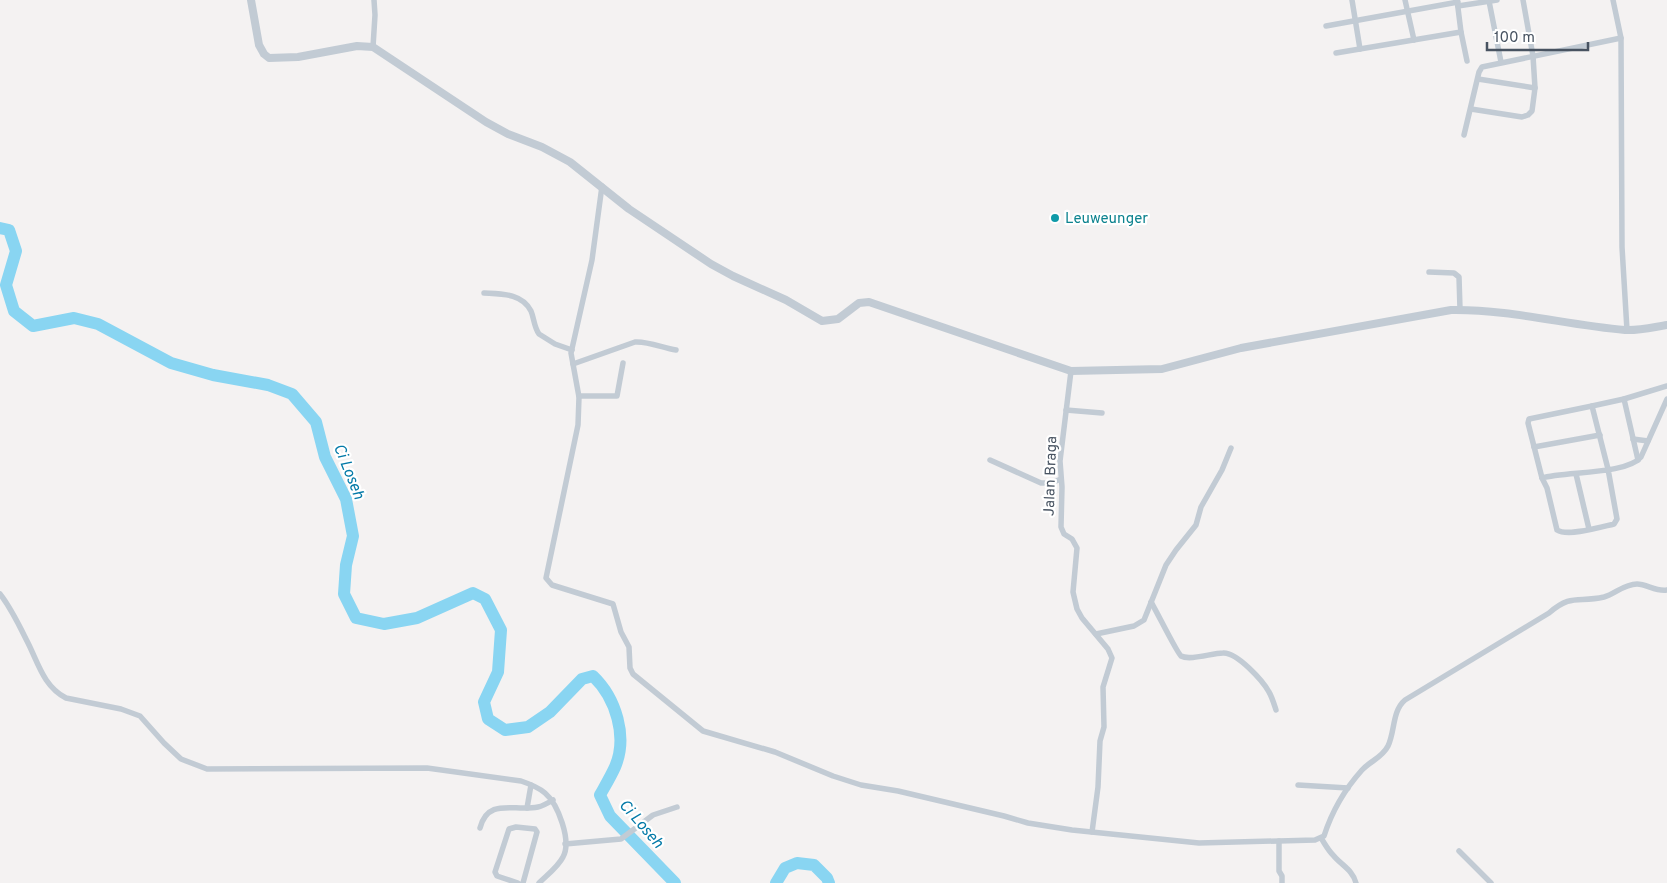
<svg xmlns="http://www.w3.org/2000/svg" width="1667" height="883" font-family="Overpass,sans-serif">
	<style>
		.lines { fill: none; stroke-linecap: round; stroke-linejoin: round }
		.river { stroke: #89d5f2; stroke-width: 12 }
		.minor { stroke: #c2cbd4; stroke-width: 5.5 }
		.tertiary { stroke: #c2cbd4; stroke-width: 8 }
		.culture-dot { fill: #0f9aa8; stroke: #fff; stroke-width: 2 }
		.labels { text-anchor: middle; stroke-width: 4.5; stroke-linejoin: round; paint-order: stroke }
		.culture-label { font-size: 15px; fill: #0d838f; stroke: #fff; text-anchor: start }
		.street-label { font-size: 15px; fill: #485361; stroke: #fff }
		.water-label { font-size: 16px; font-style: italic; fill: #047aa8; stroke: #fff }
	</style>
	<rect width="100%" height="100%" fill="#f4f2f2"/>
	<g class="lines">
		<!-- river -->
		<g class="river">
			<path d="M0 228 9 230 16 251 6 285 14 311 33 326 74 318 98 324 171 363 213 375 268 385 292 394 316 422 325 457 346 499 353 536 346 565 344 594 356 618 384 624 417 618 473 593 485 599 501 630 498 672 484 702 488 719 505 730 528 727 550 712 582 679 593 676C616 698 628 737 615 767 611 776 605 786 600 795L610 816 675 883"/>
			<polyline points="776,883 785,868 797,863 814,865 827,878 829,883"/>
		</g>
		<!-- minor -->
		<g class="minor">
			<polyline points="1352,0 1360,49"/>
			<polyline points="1405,0 1414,40"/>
			<polyline points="1613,0 1621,38 1622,247 1627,330"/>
			<polyline points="1489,1 1501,62"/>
			<polyline points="1458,6 1497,0"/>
			<polyline points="1326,26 1458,2"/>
			<polyline points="1461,32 1467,61"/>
			<polyline points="373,47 375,15 374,0"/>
			<polyline points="1336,53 1461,32 1457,0"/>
			<polyline points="1478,79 1535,88"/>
			<polyline points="1471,109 1522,117 1528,115 1532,111 1535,88 1533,56 1523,0"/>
			<polyline points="1464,135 1479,72 1482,67 1621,38"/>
			<path d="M602 186 592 260 571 353 579 397 578 425 546 578 552 585 613 604 621 632 629 647 630 668 633 674 703 731 775 752 833 776 861 785 898 791 1004 816 1028 823 1072 830 1199 843 1315 840 1324 836C1332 811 1345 789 1362 770 1370 761 1382 758 1388 746 1395 732 1392 711 1405 700L1549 613C1572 593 1578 603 1604 597 1615 594 1624 584 1637 584 1647 584 1656 592 1667 590"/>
			<polyline points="1429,272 1454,273 1459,277 1460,309"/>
			<path d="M484 293C501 294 522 293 531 311 534 318 534 327 539 334L555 344 572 350"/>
			<path d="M573 364 635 342C648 341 663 348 676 350"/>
			<polyline points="1071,371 1060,461 1062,487 1061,527 1064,534 1072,539 1077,548 1073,592 1077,609 1082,618 1108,649 1112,658 1103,687 1104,727 1100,741 1098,787 1092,832"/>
			<path d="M1667 386 1624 399 1592 406 1608 469 1617 519 1614 524C1601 527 1568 537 1557 530L1547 488 1542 478C1565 471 1626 475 1641 457L1667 399"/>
			<polyline points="579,396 617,396 623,363"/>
			<polyline points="1624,399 1638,460"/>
			<polyline points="1066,410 1102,413"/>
			<polyline points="1633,439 1648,441"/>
			<polyline points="1534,447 1600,435"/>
			<polyline points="990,460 1041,483 1051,483 1061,479"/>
			<polyline points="1576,474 1589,529"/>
			<polyline points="1542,478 1528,423 1529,419 1592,406"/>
			<path d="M0 594C11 608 19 625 27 641 38 662 43 686 66 698L121 709 140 716 164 743 181 759 207 769 427 768 521 781C530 784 538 787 545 793 558 804 572 841 563 857 558 867 547 875 539 883"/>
			<path d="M1151 602C1156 610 1177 653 1181 656 1190 661 1212 653 1223 653 1237 652 1263 681 1269 692 1272 697 1274 704 1276 710"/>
			<polyline points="1096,634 1134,626 1144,620 1166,565 1176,550 1196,525 1201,507 1222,470 1231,448"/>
			<polyline points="1298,785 1348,788"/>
			<polyline points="527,808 531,785"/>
			<path d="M480 828C488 797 514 812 538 807 543 806 548 803 553 800"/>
			<path d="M1321 838C1325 844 1328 850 1333 855 1341 865 1353 870 1356 883"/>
			<polyline points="1279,841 1279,871 1282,876 1282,883"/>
			<polyline points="565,844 621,839 653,815 677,807"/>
			<polyline points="1459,851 1491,883"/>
			<polyline points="518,883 497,876 495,872 509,829 516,827 535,829 537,832 523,883"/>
		</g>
		<!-- tertiary -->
		<path class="tertiary" d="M251 0 259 45 264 54 269 58 298 57 357 46 373 47 486 122 508 134 542 147 570 162 629 209 711 264 733 276 786 300 822 321 838 319 859 303 869 302 1071 371 1162 369 1241 348 1451 310C1510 309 1566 325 1625 330 1638 331 1654 327 1667 325"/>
	</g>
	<!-- markers -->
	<circle class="culture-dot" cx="1055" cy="218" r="5"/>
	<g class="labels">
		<!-- culture labels -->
		<g class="culture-label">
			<text x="1065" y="223">Leuweunger</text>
		</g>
		<!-- street labels -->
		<g class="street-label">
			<text transform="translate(1050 476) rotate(-88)" y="5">Jalan Braga</text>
		</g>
		<!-- water labels -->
		<g class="water-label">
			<text transform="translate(350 471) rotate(68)" y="6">Ci Loseh</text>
			<text transform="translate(642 823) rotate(49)" y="6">Ci Loseh</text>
		</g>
	</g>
	<!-- scale -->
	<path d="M1487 42v8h101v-8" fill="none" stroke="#485361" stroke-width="2.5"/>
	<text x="1494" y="42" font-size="15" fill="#485361" stroke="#ffffff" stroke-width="4" paint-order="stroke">100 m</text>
</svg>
